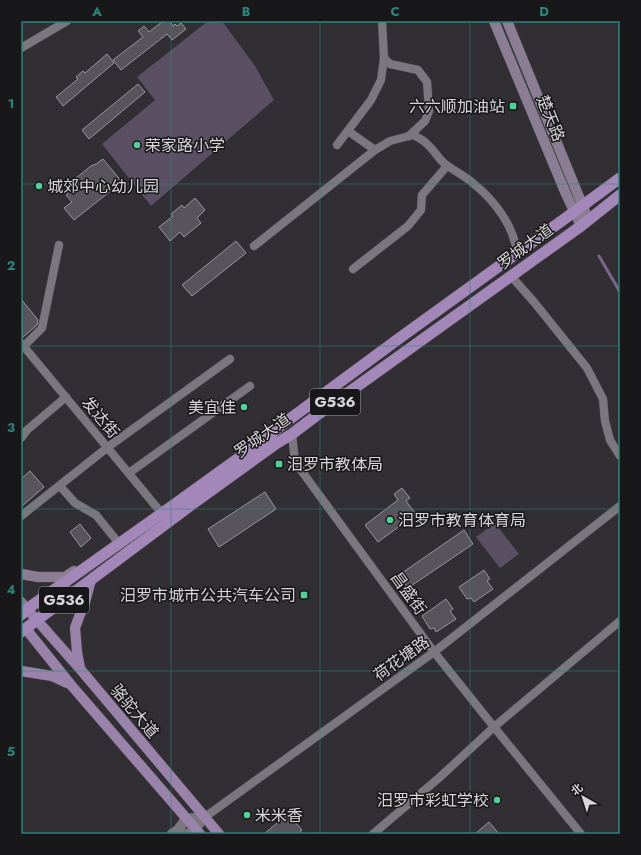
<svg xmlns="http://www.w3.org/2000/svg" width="641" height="855" font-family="Jost,'Noto Sans SC',sans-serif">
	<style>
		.green { fill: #5b4f64 }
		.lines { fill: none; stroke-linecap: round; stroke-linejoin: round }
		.stream { stroke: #7c668c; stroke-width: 3 }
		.building { fill: #58545b; stroke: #99959d }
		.minor-casing { stroke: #4e4b50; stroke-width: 9 }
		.tertiary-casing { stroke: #4e4b50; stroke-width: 11 }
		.secondary-casing { stroke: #4e4b50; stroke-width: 11 }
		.primary-casing { stroke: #4e4b50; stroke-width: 11 }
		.trunk-casing { stroke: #4e4b50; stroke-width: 12 }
		.minor { stroke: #7b777e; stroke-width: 8 }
		.tertiary { stroke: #7b777e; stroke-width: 10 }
		.secondary { stroke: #8a7d94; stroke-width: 10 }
		.primary { stroke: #9a83aa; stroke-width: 10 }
		.trunk { stroke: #a487b9; stroke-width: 11 }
		.grid { fill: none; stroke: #2d847e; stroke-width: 1; stroke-opacity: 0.55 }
		.poi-dot { fill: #51d398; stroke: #181719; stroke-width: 1.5 }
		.labels { text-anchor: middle; stroke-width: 3; stroke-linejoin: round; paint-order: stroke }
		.shield { fill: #181719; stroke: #9e9c9f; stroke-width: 1 }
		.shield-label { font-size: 15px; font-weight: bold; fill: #d7d5d9 }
		.poi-label { font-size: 16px; fill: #d7d5d9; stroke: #181719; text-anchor: start }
		.street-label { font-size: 16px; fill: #d7d5d9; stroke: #181719 }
		.neatline { fill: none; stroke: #2d847e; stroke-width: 1.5 }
		.grid-label { font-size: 13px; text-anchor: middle; font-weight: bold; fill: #2d847e }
	</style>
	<rect width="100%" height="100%" fill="#312e34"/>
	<!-- green -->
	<g class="green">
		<polygon points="208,21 222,21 255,66 274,100 151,206 102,144 155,100 137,77"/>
		<polygon points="495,523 519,554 500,568 476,537"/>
	</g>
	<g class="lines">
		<!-- stream -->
		<polyline class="stream" points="599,256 620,292"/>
	</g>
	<!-- building -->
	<g class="building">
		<polygon points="163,21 170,21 173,26 175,24 177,26 181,23 186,29 172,40 167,34 121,70 113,60 143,37 138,31 144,26 149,32"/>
		<polygon points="107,54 114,63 63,106 56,97 78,79 76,77 83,71 85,73"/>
		<polygon points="138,84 145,92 89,139 82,130"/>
		<polygon points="103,159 122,182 74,220 64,208 72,202 66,195 75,188 71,182 91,166 96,164"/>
		<polygon points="195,198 205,210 197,218 201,223 184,237 180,232 170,241 159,227 173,216 171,214 182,205 184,208"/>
		<polygon points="236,241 246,253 192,296 182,285"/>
		<polygon points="21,299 38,320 37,325 22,338"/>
		<polygon points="30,471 44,487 21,507 21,479"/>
		<polygon points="402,488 410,498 406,501 416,514 378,542 365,525 398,500 394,494"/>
		<polygon points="265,492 276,509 219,547 208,529"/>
		<polygon points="80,524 91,538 81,547 70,532"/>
		<polygon points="464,530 473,544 408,588 399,575"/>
		<polygon points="484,570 490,579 487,581 493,589 474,602 471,598 467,599 459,587"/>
		<polygon points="446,599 453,609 450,611 456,619 436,632 434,628 430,629 422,616"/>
		<polygon points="288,814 302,830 298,834 264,834"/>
		<polygon points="489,822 499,834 475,834"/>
	</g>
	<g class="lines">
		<!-- minor casing -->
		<g class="minor-casing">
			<g id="minor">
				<polyline points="382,21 384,58 390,64 418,70 427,82 429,111 425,121 409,136"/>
				<polyline points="21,48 67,21"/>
				<polyline points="348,131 375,150"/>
				<polyline points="337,145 371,100 381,80 384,58"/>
				<path d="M254 246 375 150 390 141 413 135C418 138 424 140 428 145 434 150 438 158 444 163 454 171 465 176 474 184 494 200 514 226 517 253"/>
				<polyline points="353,269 408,226 421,210 422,195 447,166"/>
				<polyline points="511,276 534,302 587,368 603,399 605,421 610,440 620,456"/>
				<polyline points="21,343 159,510"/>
				<polyline points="21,349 42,328 59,245"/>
				<polyline points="292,434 295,462 434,652 494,727 581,834"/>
				<polyline points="21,438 27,430 66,397"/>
				<polyline points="129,473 250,386"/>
				<polyline points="60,486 75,503 96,515 117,541"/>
				<polyline points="21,516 108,447 230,359"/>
				<polyline points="196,830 205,817 434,652 620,506"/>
				<polyline points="373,834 440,777 494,727 620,621"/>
			</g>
		</g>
		<!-- tertiary casing -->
		<g class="tertiary-casing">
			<g id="tertiary">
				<polyline points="172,834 178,830 186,819 205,817"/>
				<polyline points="187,834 196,830"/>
			</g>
		</g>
		<!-- secondary casing -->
		<g class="secondary-casing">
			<g id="secondary">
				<polyline points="494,21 566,194 581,226"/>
				<polyline points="507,21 588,219"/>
				<polyline points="21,574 38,577 65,577 74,571"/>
				<polyline points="21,602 27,609"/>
			</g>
		</g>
		<!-- primary casing -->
		<g class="primary-casing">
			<g id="primary">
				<polyline points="27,609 81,670 219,834"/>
				<polyline points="26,629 71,685 200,834"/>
				<polyline points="80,668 77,652 75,628 79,617 85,602 91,580"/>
				<polyline points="21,671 52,676 67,683"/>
			</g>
		</g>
		<!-- trunk casing -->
		<g class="trunk-casing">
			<g id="trunk">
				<polyline points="21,615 27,609 175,504 268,437 279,427 401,337 574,212 620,178"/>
				<polyline points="21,632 37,620 191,505 277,443 292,434 317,415 581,226 620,195"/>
			</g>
		</g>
		<!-- minor -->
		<use href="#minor" class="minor"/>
		<!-- tertiary -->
		<use href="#tertiary" class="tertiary"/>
		<!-- secondary -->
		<use href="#secondary" class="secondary"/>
		<!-- primary -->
		<use href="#primary" class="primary"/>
		<!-- trunk -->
		<use href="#trunk" class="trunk"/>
	</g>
	<!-- grid -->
	<path class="grid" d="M171 21V834M320 21V834M470 21V834M21 184H620M21 346H620M21 509H620M21 671H620"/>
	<!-- markers -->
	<g class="poi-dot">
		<rect x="509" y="102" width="8" height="8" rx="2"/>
		<circle cx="137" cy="145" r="4"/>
		<circle cx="39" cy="186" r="4"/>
		<circle cx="244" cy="407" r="4"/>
		<rect x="275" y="460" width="8" height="8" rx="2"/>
		<circle cx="390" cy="520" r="4"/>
		<rect x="300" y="591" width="8" height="8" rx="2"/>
		<circle cx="497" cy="800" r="4"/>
		<circle cx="247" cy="815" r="4"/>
	</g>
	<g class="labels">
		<!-- shield labels -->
		<g class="shield">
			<rect x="310" y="389" width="50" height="26" rx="3"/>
			<rect x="39" y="587" width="50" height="26" rx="3"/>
		</g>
		<g class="shield-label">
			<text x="335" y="407">G536</text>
			<text x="64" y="605">G536</text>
		</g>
		<!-- poi labels -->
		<g class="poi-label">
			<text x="505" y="112" text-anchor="end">六六顺加油站</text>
			<text x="145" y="151">荣家路小学</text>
			<text x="47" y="192">城郊中心幼儿园</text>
			<text x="236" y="413" text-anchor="end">美宜佳</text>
			<text x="287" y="470">汨罗市教体局</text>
			<text x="398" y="526">汨罗市教育体育局</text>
			<text x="296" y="601" text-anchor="end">汨罗市城市公共汽车公司</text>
			<text x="489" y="806" text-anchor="end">汨罗市彩虹学校</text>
			<text x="255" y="821">米米香</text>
		</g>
		<!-- street labels -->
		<g class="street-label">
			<text transform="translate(551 118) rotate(68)" y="6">楚天路</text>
			<text transform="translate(525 246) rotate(-36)" y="6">罗城大道</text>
			<text transform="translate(101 417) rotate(50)" y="6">发达街</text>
			<text transform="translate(262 435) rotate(-35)" y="6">罗城大道</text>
			<text transform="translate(409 593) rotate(54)" y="6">昌盛街</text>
			<text transform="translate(401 658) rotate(-36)" y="6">荷花塘路</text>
			<text transform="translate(135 711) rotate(50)" y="6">骆驼大道</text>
		</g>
	</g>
	<!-- border -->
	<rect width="641" height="855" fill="none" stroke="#181719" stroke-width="44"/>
	<!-- north arrow -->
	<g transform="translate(583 797) rotate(321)" stroke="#181719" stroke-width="3" paint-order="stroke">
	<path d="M0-3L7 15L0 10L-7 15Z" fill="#d7d5d9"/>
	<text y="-6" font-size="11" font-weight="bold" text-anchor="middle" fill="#d7d5d9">北</text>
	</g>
	<rect x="22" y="22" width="597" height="811" class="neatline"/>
	<g class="grid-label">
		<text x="97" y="16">A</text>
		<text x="246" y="16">B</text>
		<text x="395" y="16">C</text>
		<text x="544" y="16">D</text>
		<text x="11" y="108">1</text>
		<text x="11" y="270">2</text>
		<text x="11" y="432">3</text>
		<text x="11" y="594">4</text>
		<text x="11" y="756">5</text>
	</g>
</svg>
